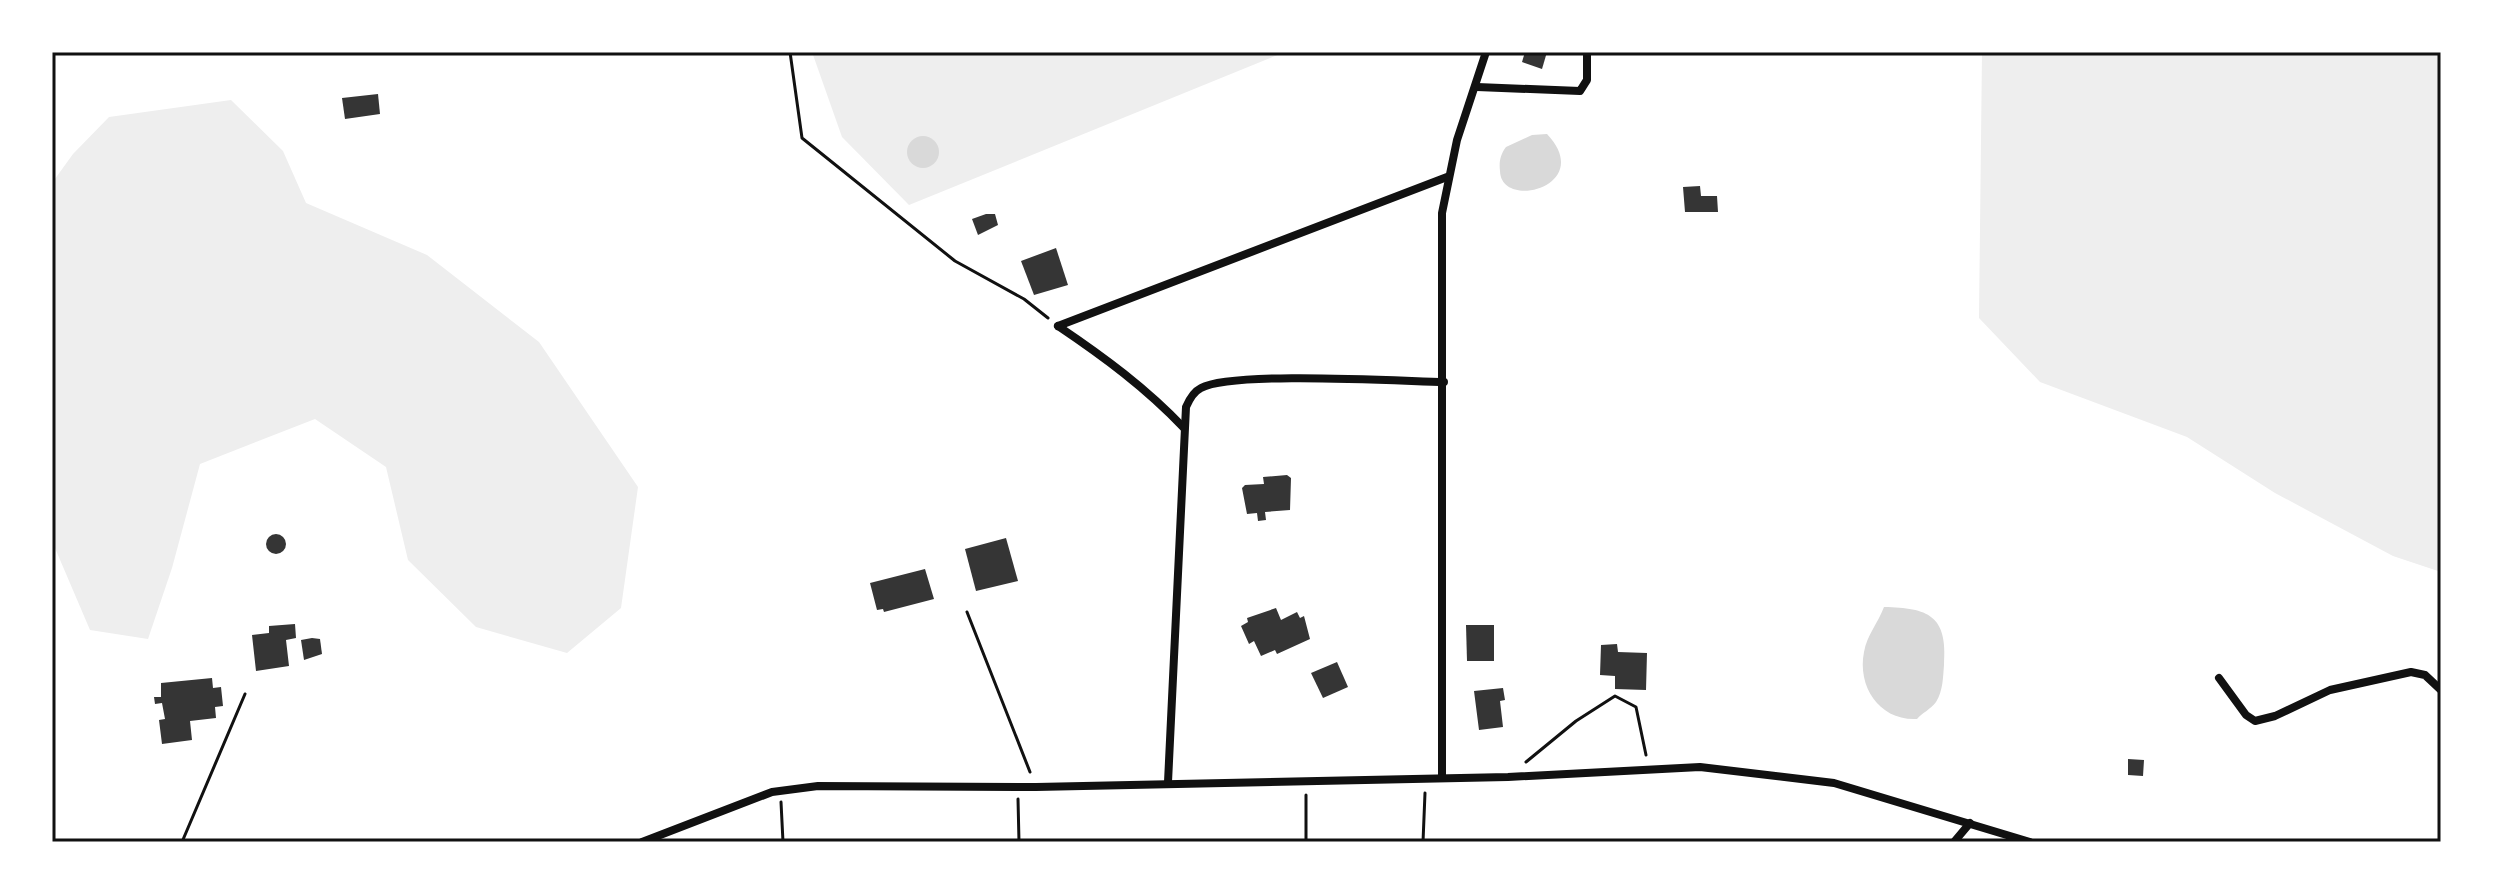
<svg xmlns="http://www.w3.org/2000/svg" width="2493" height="894" font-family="Arial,sans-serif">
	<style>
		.green { fill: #eee }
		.water { fill: #d9d9d9 }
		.building { fill: #353535 }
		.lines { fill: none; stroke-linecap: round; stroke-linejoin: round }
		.path { stroke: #111; stroke-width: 3 }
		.minor { stroke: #111; stroke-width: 8 }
		.neatline { fill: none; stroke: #111; stroke-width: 3 }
	</style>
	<rect width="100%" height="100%" fill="#fff"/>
	<!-- green -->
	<g class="green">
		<polygon points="812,52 1285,52 909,205 842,137"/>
		<polygon points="1982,52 2441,52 2441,572 2393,556 2275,493 2187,437 2040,382 1979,318"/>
		<polygon points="231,100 283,151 306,203 427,255 539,342 638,487 621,608 567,653 476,627 408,560 386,467 315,419 200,464 172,568 148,639 90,630 52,541 52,183 73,154 109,117"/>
	</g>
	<!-- water -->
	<g class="water">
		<path d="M1547 134C1596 186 1501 211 1500 171 1499 162 1500 155 1506 147L1532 135Z"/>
		<circle cx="923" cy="152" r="16"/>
		<path d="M1884 607C1928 608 1948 615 1944 665 1943 677 1943 691 1936 702 1931 709 1922 713 1917 719 1880 721 1857 687 1864 652 1867 635 1878 623 1884 607Z"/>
	</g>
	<!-- building -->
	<g class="building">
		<polygon points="1525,52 1547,52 1542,69 1522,62"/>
		<polygon points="378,94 380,114 345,119 342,98"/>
		<polygon points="1700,186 1701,196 1717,196 1718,212 1685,212 1683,187"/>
		<polygon points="986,214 995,214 998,225 978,235 972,219"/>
		<polygon points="1056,248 1068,285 1034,295 1021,261"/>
		<polygon points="1287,475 1291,478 1290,510 1265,512 1266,520 1258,521 1257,513 1247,514 1242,488 1245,485 1264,484 1263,477"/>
		<circle cx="276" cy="544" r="10"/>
		<polygon points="1006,538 1018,581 976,591 965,549"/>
		<polygon points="925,569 934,599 884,612 883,609 877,610 870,583"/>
		<polygon points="1276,608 1281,620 1297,612 1300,618 1304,616 1310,639 1277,654 1275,650 1261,656 1254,641 1249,644 1241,626 1248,622 1247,618"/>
		<polygon points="295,624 296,638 286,640 289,666 256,671 252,635 269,633 269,626"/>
		<polygon points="1466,625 1494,625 1494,661 1467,661"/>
		<polygon points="312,638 320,639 322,654 304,660 301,640"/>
		<polygon points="1617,644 1618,652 1647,653 1646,690 1615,689 1615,676 1600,675 1601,645"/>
		<polygon points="1337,662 1348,687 1323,698 1311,673"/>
		<polygon points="212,678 213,688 221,687 223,706 215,707 216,718 190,721 192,740 162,744 159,720 165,719 162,703 155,704 154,697 161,697 161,683"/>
		<polygon points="1503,688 1505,700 1500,701 1503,727 1479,730 1474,691"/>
		<polygon points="2128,759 2144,760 2143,776 2128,775"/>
	</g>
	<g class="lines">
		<!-- path -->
		<g class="path">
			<polyline points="790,52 802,138 955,261 1024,299 1048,318"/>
			<polyline points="967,612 1030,772"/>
			<polyline points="1526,762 1576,721 1615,696 1636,707 1646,755"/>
			<polyline points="1018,799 1019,842"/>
			<polyline points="781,802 783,842"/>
			<polyline points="182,842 245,694"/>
			<polyline points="1306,842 1306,795"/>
			<polyline points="1423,842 1425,793"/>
		</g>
		<!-- minor -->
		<g class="minor">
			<polyline points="1477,87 1580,91 1587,80 1587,52"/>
			<polyline points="1058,326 1447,177"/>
			<path d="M1058 326C1104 357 1146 388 1184 428"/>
			<polyline points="2219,678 2246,715 2255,721 2275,716 2330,690 2411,672 2425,675 2441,690"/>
			<polyline points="1442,778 1442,213 1457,140 1486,52"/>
			<path d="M1168 782 1186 407C1189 400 1193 392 1201 388 1233 371 1398 381 1444 382"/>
			<polyline points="642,842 772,792 818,786 1036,787 1508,777 1700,767 1834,783 2030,842"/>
			<polyline points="1954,842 1970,823"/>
		</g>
	</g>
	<!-- border -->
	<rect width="2493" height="894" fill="none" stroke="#ffffff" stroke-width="108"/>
	<rect x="54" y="54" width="2385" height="786" class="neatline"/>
</svg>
